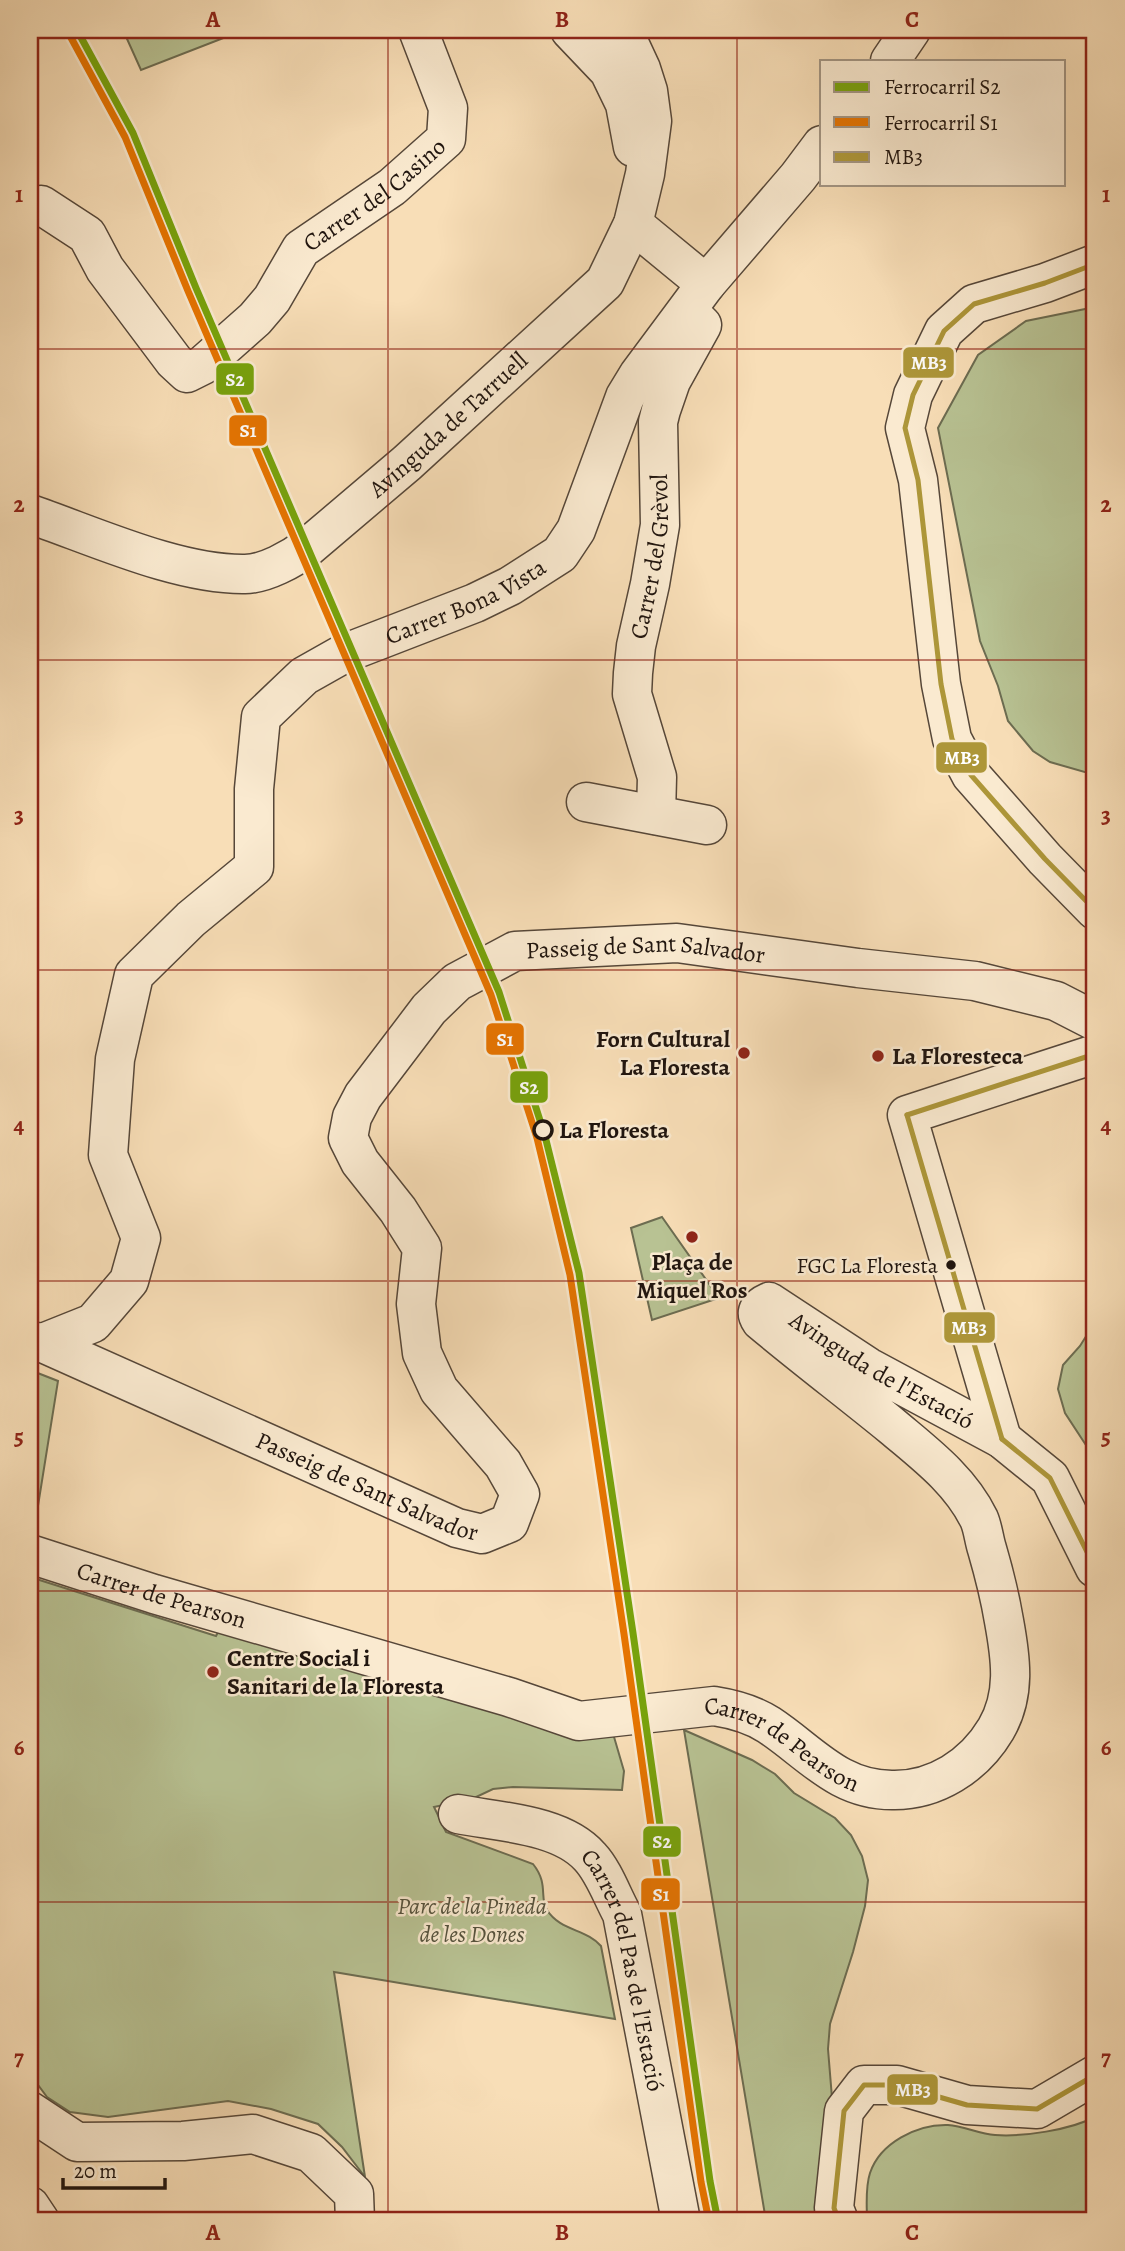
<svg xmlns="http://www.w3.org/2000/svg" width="1125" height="2251" font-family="Alegreya,serif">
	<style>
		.green { fill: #b8c293; stroke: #6c6c51; stroke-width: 2 }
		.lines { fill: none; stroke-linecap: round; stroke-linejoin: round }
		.minor-casing { stroke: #564739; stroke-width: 41 }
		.minor { stroke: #faead0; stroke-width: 38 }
		.bus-1-casing { stroke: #faead0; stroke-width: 10 }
		.bus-1 { stroke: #ad9639; stroke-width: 5 }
		.rail-1-casing { stroke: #faead0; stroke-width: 12 }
		.rail-2-casing { stroke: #faead0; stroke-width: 12 }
		.rail-1 { stroke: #78a20c; stroke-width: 7 }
		.rail-2 { stroke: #e57401; stroke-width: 7 }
		.grid { fill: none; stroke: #8f2418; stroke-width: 2; stroke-opacity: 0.55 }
		.poi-dot { fill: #8f2418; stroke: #faead0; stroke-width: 2.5 }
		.stop-dot { fill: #faead0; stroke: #20150f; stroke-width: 3.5 }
		.bus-dot { fill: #20150f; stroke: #faead0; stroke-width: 2.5 }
		.labels { text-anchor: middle; stroke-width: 5; stroke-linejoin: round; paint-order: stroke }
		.bus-label { font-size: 22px; fill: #20150f; stroke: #faead0; text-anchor: end }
		.street-label { font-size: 24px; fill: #20150f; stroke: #faead0 }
		.poi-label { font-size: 24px; font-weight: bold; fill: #20150f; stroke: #faead0; text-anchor: start }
		.stop-label { font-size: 24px; font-weight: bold; fill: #20150f; stroke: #faead0; text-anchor: start }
		.park-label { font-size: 24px; font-style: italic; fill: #55523d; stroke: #faead0 }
		.line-badge { stroke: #faead0; stroke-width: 2.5 }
		.badge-label { font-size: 19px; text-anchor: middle; font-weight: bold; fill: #fff }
		.neatline { fill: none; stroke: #8f2418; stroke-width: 2.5 }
		.grid-label { font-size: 23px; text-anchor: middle; font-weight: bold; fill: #8f2418 }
	</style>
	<rect width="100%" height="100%" fill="#f8deb7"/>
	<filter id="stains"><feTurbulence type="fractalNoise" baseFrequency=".00286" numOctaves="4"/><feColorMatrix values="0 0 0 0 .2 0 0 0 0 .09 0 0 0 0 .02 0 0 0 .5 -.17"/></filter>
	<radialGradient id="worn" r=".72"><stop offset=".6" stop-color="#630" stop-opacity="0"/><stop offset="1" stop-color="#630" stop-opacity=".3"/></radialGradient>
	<!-- green -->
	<g class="green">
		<polygon points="123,30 244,30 141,70"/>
		<polygon points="1095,307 1095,775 1050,762 1033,751 1008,721 998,686 980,641 938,428 978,355 1026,321"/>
		<polygon points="662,1217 719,1298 652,1320 631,1228"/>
		<polygon points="1095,1322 1095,1459 1065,1413 1058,1389 1063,1365 1080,1346"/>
		<polygon points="30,1370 58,1381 33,1537 30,1537"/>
		<path d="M30 1577 216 1636 221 1627 612 1730 624 1771 622 1790 513 1787 493 1789 472 1799 434 1807 446 1832 533 1864C549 1884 539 1897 547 1910 560 1931 587 1929 601 1946L615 2019 334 1972 365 2177 342 2147 318 2124 271 2109 228 2101 108 2117 70 2112 47 2097 30 2074Z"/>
		<polygon points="684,1730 752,1760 775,1774 794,1793 835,1818 851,1835 862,1856 868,1880 865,1906 853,1952 830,2024 828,2049 832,2098 822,2221 766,2221"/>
		<path d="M1095 2117V2221H867C867 2206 865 2188 870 2173 880 2143 917 2124 948 2125 964 2126 979 2134 995 2135 1023 2137 1070 2130 1095 2117Z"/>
	</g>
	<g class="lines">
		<!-- minor casing -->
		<g class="minor-casing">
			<g id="minor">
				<polyline points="570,30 609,71 625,104 633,147"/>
				<polyline points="890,61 911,30"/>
				<path id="s1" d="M30 207 41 205 87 235 105 269 174 361 187 373 203 365 255 319 272 299 301 249 392 187 446 139 448 108 418 30"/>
				<polyline points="633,224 706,284"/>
				<polyline points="1095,264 1045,283 974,304 944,331 913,395 905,428 918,480 941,684 952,739 971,775 1045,859 1095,910"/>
				<path id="s2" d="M30 514C94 536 178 575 245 574 265 574 292 559 308 547L407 463 605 282 633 224 645 174 652 121 648 91 641 69 628 41 619 30"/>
				<polyline points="586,802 707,825"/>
				<path id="s3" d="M656 815 657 777 632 694 633 673 636 646 650 584 660 525 658 422 661 410 671 381 702 325 694 317"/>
				<path id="s4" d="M30 1341 43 1343 457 1528 482 1534 509 1523 520 1494 503 1464 439 1390 422 1353 416 1304 422 1248 398 1210 360 1162 348 1138 352 1117 363 1096 429 1009 457 982 515 951 677 943 858 968 975 981 1056 1001 1095 1021"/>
				<path id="s5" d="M43 1343 93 1323 129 1281 141 1238 108 1155 115 1059 134 975 191 919 254 867V789L261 717 304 676 343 654 475 603 510 586 560 554 576 530 625 397 639 374 706 284 798 177 822 145"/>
				<polyline points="1002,1439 907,1115 1095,1054"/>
				<path id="s6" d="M30 1554 154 1594 509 1697 579 1721 714 1706C733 1709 752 1714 769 1725 810 1752 838 1790 892 1790 935 1791 974 1766 996 1729 1016 1695 1011 1659 1004 1621 1000 1597 994 1573 987 1549 984 1540 983 1528 979 1519 960 1480 925 1454 893 1427 849 1391 804 1357 761 1321 754 1311 760 1306 769 1302L868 1367 1002 1439 1050 1478 1095 1568"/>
				<path id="s7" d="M458 1814C499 1822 561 1824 590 1857 604 1872 612 1896 622 1914L681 2221"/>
				<polyline points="30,2111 77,2142 183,2141 253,2134 311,2153 354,2194 355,2221"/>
				<polyline points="30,2206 40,2221"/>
				<polyline points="839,2221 834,2208 844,2111 864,2085 897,2085 967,2105 1037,2109 1095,2075"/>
			</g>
		</g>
		<!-- minor -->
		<use href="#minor" class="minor"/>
		<!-- bus-1 casing -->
		<g class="bus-1-casing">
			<g id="bus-1">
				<polyline points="1095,264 1045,283 974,304 944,331 913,395 905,428 918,480 941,684 952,739 971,775 1045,859 1095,910"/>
				<polyline points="907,1115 1002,1439"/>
				<polyline points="907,1115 1095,1054"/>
				<polyline points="1002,1439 1050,1478 1095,1568"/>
				<polyline points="839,2221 834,2208 844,2111 864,2085 897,2085 967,2105 1037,2109 1095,2075"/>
			</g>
		</g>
		<!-- bus-1 -->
		<use href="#bus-1" class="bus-1"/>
		<!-- rail-1 casing -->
		<g class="rail-1-casing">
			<polyline id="rail-1" points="77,30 133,133 196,288 499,992 545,1136 579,1273 633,1633 710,2181 718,2221"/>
		</g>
		<!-- rail-2 casing -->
		<g class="rail-2-casing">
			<polyline id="rail-2" points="69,34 125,137 188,291 491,995 537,1138 570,1275 624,1634 701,2182 709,2221"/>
		</g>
		<!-- rail-1 -->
		<use href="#rail-1" class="rail-1"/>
		<!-- rail-2 -->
		<use href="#rail-2" class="rail-2"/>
	</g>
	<!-- grid -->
	<path class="grid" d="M388 30V2221M737 30V2221M30 349H1095M30 660H1095M30 970H1095M30 1281H1095M30 1591H1095M30 1902H1095"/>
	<!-- markers -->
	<g class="poi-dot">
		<circle cx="744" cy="1053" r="7"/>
		<circle cx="878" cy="1056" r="7"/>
		<circle cx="692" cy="1237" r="7"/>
		<circle cx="213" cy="1672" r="7"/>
	</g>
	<circle class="stop-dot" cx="543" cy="1130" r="9"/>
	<circle class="bus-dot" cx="951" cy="1265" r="6"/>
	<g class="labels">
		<!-- bus labels -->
		<g class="bus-label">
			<text x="938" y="1273">FGC La Floresta</text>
		</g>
		<!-- street labels -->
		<g class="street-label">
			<text dy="8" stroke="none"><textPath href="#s1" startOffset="500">Carrer del Casino</textPath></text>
			<text dy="8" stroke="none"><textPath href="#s2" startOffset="480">Avinguda de Tarruell</textPath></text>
			<text dy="8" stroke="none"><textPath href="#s3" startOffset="264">Carrer del Grèvol</textPath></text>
			<text dy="8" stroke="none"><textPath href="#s5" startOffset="975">Carrer Bona Vista</textPath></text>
			<text dy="8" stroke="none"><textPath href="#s4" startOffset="1354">Passeig de Sant Salvador</textPath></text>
			<text dy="8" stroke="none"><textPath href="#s6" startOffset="1706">Avinguda de l'Estació</textPath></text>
			<text dy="8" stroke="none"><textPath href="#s4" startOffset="368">Passeig de Sant Salvador</textPath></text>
			<text dy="8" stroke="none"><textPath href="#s6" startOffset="138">Carrer de Pearson</textPath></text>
			<text dy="8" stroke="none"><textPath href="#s6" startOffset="788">Carrer de Pearson</textPath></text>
			<text dy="8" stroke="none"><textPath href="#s7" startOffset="261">Carrer del Pas de l'Estació</textPath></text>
		</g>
		<!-- poi labels -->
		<g class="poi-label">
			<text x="730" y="1047" text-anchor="end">Forn Cultural<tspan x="730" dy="28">La Floresta</tspan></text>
			<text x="892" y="1064">La Floresteca</text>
			<text x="692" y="1270" text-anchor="middle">Plaça de<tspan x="692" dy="28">Miquel Ros</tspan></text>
			<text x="227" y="1666">Centre Social i<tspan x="227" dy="28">Sanitari de la Floresta</tspan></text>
		</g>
		<!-- stop labels -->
		<g class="stop-label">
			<text x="559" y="1138">La Floresta</text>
		</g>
		<!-- park labels -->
		<g class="park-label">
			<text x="472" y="1914">Parc de la Pineda<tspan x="472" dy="28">de les Dones</tspan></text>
		</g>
	</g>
	<g class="line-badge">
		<rect x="902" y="346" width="53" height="33" rx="7" fill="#ad9639"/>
		<rect x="215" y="362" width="40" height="34" rx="7" fill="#78a20c"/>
		<rect x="228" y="414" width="40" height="33" rx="7" fill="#e57401"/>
		<rect x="935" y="741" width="53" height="33" rx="7" fill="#ad9639"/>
		<rect x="485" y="1022" width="40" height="34" rx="7" fill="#e57401"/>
		<rect x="509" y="1070" width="40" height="34" rx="7" fill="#78a20c"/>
		<rect x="943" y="1311" width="53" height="33" rx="7" fill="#ad9639"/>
		<rect x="642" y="1825" width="40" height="33" rx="7" fill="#78a20c"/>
		<rect x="640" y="1877" width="41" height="34" rx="7" fill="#e57401"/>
		<rect x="886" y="2073" width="53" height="33" rx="7" fill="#ad9639"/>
	</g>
	<g class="badge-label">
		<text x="929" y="369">MB3</text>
		<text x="235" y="386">S2</text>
		<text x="248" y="437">S1</text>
		<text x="962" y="764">MB3</text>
		<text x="505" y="1046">S1</text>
		<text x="529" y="1094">S2</text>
		<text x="969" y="1334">MB3</text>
		<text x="662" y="1848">S2</text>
		<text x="661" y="1901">S1</text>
		<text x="913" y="2096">MB3</text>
	</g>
	<!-- margin -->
	<rect width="1125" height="2251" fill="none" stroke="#f8deb7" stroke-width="77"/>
	<!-- legend -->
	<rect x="820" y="60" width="245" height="126" fill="#faead0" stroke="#a39583" stroke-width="2"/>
	<rect x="834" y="82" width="35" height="10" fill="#78a20c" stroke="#a39583" stroke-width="2"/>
	<text x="884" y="94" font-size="21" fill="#20150f">Ferrocarril S2</text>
	<rect x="834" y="117" width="35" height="10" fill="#e57401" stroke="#a39583" stroke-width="2"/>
	<text x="884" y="130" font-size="21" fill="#20150f">Ferrocarril S1</text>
	<rect x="834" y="152" width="35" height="10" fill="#ad9639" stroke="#a39583" stroke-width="2"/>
	<text x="884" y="164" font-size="21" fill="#20150f">MB3</text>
	<!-- scale -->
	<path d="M63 2178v10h102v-10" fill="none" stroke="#20150f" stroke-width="3.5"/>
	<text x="74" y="2178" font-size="21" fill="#20150f" stroke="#faead0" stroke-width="5" paint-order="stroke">20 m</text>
	<rect x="38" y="38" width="1048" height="2174" class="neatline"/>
	<g class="grid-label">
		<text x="213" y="27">A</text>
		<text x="562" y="27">B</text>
		<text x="912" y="27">C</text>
		<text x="19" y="202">1</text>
		<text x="1106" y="202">1</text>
		<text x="19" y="512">2</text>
		<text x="1106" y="512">2</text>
		<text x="19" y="823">3</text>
		<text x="1106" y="823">3</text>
		<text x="19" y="1133">4</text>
		<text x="1106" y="1133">4</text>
		<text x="19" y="1444">5</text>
		<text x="1106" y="1444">5</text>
		<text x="19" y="1755">6</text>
		<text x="1106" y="1755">6</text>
		<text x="19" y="2065">7</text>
		<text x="1106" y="2065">7</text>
		<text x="213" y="2240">A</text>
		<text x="562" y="2240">B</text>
		<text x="912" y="2240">C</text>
	</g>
	<rect width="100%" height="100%" filter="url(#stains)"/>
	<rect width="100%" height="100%" fill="url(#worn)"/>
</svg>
